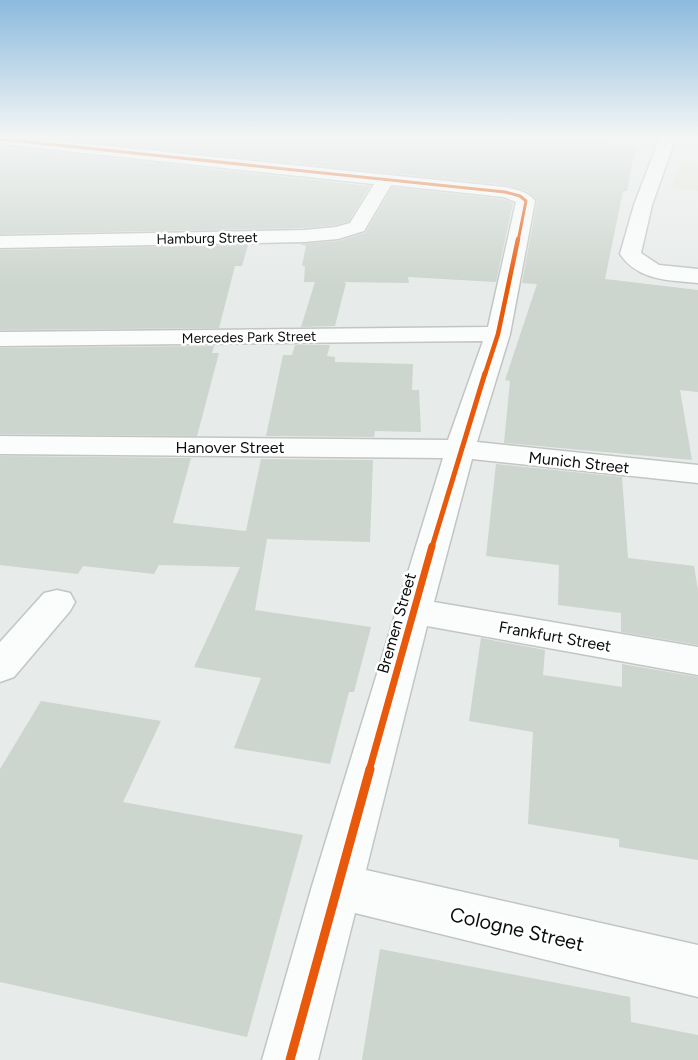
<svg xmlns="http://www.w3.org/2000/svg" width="698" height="1060" font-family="Figtree,sans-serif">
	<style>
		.green { fill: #e0e6d7 }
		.building { fill: #ccd5ce }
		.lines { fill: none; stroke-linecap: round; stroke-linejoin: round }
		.street-casing { stroke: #c2c5c4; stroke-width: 3 }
		.street { fill: #fbfcfc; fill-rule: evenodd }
		.cycleway-far4-casing { stroke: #fff; stroke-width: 5 }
		.cycleway-far3-casing { stroke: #fff; stroke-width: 7 }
		.cycleway-far2-casing { stroke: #fff; stroke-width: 8 }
		.cycleway-far1-casing { stroke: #fff; stroke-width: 10 }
		.cycleway-casing { stroke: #fff; stroke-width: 13 }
		.cycleway-far4 { stroke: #e8590c; stroke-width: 3 }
		.cycleway-far3 { stroke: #e8590c; stroke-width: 4.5 }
		.cycleway-far2 { stroke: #e8590c; stroke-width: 5 }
		.cycleway-far1 { stroke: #e8590c; stroke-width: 7 }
		.cycleway { stroke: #e8590c; stroke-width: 9 }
		.labels { text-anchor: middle; stroke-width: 5; stroke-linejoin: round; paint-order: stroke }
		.far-street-label { font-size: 14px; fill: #0b0d0d; stroke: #fff }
		.street-label { font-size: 16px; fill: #0b0d0d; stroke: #fff }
		.near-street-label { font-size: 20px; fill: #0b0d0d; stroke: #fff }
	</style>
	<rect width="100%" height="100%" fill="#e7ebe9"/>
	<!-- green -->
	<polygon class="green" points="683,160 698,162 698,191 671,187"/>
	<!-- building -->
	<g class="building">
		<polygon points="42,137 539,137 636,145 627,191 623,191 605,279 698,290 698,392 680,390 692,460 504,443 510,381 505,380 537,284 522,283 537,201 527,191 505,185"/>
		<polygon points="0,146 370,186 349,221 336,225 304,228 0,234"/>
		<polygon points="392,187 503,199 513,203 496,282 408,277 409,283 343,282 346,283 335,326 301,327 315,282 304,282 305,266 302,266 306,246 300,244 338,241 365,233"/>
		<polygon points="248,245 242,266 235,266 219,328 0,330 0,250"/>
		<polygon points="295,345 330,345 327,356 335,357 335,362 413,364 412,390 419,390 421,432 375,431 374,437 266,436 283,355 292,355"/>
		<polygon points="214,346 212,353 219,353 197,436 0,434 0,348"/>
		<polygon points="0,456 191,458 173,523 246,531 261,459 373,460 370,542 267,539 255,610 371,627 354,692 349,692 330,764 234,748 261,678 194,667 240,567 159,565 154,574 83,566 78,574 0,565"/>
		<polygon points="496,464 622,477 628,558 694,566 698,590 698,645 621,632 621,613 558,605 559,565 486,556"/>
		<polygon points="481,638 545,650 543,675 622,687 622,664 698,677 698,860 619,847 619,839 528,824 533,732 469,721"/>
		<polygon points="41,701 161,721 123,802 303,835 247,1037 0,982 0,769"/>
		<polygon points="380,949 630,997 631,1022 698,1035 698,1060 362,1060"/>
	</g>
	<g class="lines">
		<!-- street casing -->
		<g class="street-casing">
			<g id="street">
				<path d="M0 137H23L505 187C517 190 528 191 535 201L510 334 477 442 698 465V483L472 459 434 602 698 647V675L427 626 366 870 698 945V997L355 913 318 1060H262L312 886 443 458 0 454V436L448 440 483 341 0 346V332L488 327 516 202 504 197 391 185 364 231 338 239 304 242 0 248V236L304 230 336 227 350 223 374 184 0 144Z"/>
				<path d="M660 137H676L652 205 641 253 659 265 698 269V283C669 280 638 281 620 254L634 205Z"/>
				<polygon points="57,590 70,593 75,602 70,611 14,677 0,682 0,642 44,593"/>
			</g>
		</g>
		<!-- street -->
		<use href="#street" class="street"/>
		<!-- cycleway-far4 casing -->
		<g class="cycleway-far4-casing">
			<polyline id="cycleway-far4" points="0,139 505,192 520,196 526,201 518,241"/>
		</g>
		<!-- cycleway-far3 casing -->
		<g class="cycleway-far3-casing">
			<polyline id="cycleway-far3" points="485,374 498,334 518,239"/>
		</g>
		<!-- cycleway-far2 casing -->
		<g class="cycleway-far2-casing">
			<polyline id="cycleway-far2" points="432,547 485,373"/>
		</g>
		<!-- cycleway-far1 casing -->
		<g class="cycleway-far1-casing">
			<polyline id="cycleway-far1" points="369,771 432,546"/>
		</g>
		<!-- cycleway casing -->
		<g class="cycleway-casing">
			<polyline id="cycleway" points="290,1060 370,769"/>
		</g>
		<!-- cycleway-far4 -->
		<use href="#cycleway-far4" class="cycleway-far4"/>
		<!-- cycleway-far3 -->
		<use href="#cycleway-far3" class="cycleway-far3"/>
		<!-- cycleway-far2 -->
		<use href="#cycleway-far2" class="cycleway-far2"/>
		<!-- cycleway-far1 -->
		<use href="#cycleway-far1" class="cycleway-far1"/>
		<!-- cycleway -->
		<use href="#cycleway" class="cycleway"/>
	</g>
	<!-- sky -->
	<linearGradient id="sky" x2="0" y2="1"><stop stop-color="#8cbade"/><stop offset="0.48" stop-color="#f4f6f5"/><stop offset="1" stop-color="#f4f6f5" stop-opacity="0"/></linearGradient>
	<rect width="698" height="285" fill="url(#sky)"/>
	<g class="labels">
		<!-- far-street labels -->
		<g class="far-street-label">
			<text transform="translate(207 238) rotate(-1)" y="5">Hamburg Street</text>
			<text transform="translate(249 337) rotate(-1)" y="5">Mercedes Park Street</text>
		</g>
		<!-- street labels -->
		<g class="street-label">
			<text x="230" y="453">Hanover Street</text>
			<text transform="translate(579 462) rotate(6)" y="6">Munich Street</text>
			<text transform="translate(396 623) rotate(-74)" y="6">Bremen Street</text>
			<text transform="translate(555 636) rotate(10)" y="6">Frankfurt Street</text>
		</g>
		<!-- near-street labels -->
		<g class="near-street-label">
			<text transform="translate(517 929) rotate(13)" y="7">Cologne Street</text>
		</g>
	</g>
</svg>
